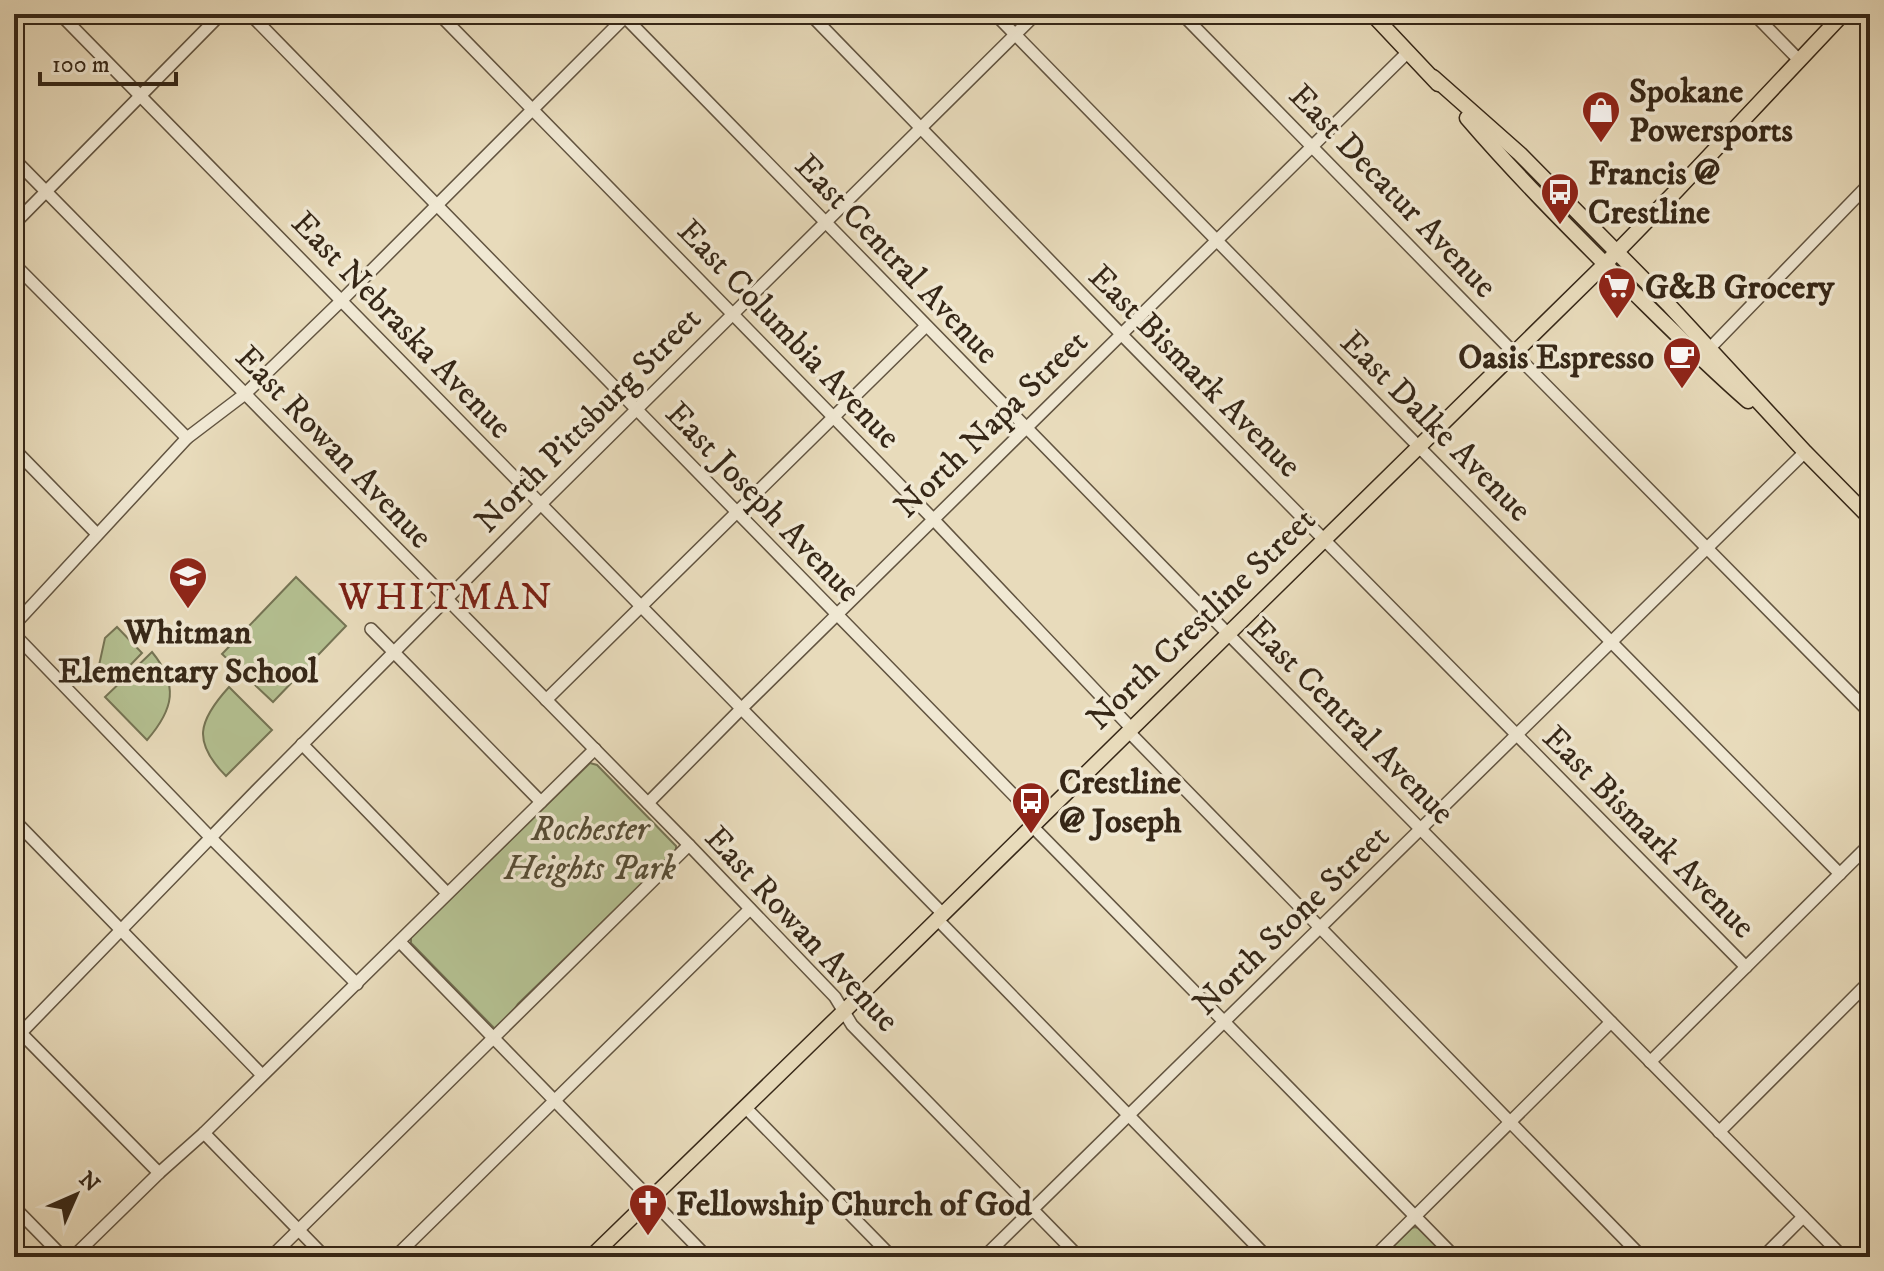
<svg xmlns="http://www.w3.org/2000/svg" width="1884" height="1271" font-family="'IM FELL DW Pica',serif">
	<style>
		.green { fill: #b4c091; stroke: #757454; stroke-width: 2 }
		.lines { fill: none; stroke-linecap: round; stroke-linejoin: round }
		.minor-casing { stroke: #625440; stroke-width: 14 }
		.major-casing { stroke: #362717; stroke-width: 17 }
		.minor { stroke: #f0e8d3; stroke-width: 11 }
		.major { stroke: #e8dbbb; stroke-width: 14 }
		.labels { text-anchor: middle; stroke-width: 7; stroke-linejoin: round; paint-order: stroke }
		.poi-label { font-size: 34px; font-weight: bold; fill: #362717; stroke: #f0e8d3; text-anchor: start }
		.street-label { font-size: 34px; fill: #362717; stroke: #f0e8d3 }
		.park-label { font-size: 34px; font-style: italic; fill: #564d36; stroke: #f0e8d3 }
		.quarter-label { font-size: 38px; letter-spacing: 2px; fill: #7a1f14; stroke: #f0e8d3 }
	</style>
	<rect width="100%" height="100%" fill="#e8dbbb"/>
	<filter id="stains"><feTurbulence type="fractalNoise" baseFrequency=".0025" numOctaves="4"/><feColorMatrix values="0 0 0 0 .2 0 0 0 0 .09 0 0 0 0 .02 0 0 0 .5 -.17"/></filter>
	<radialGradient id="worn" r=".72"><stop offset=".6" stop-color="#630" stop-opacity="0"/><stop offset="1" stop-color="#630" stop-opacity=".3"/></radialGradient>
	<!-- green -->
	<g class="green">
		<polygon points="296,577 346,626 273,702 222,654"/>
		<polygon points="117,627 142,653 112,684 98,670 105,638"/>
		<path d="M152 652C179 685 174 709 147 740L105 697Z"/>
		<path d="M229 687 272 730 226 776C192 742 198 721 229 687Z"/>
		<polygon points="590,763 597,765 676,846 676,851 518,1004 508,1019 495,1029 411,943 411,937"/>
		<polygon points="1415,1227 1418,1228 1447,1257 1382,1257 1412,1228"/>
	</g>
	<g class="lines">
		<!-- minor casing -->
		<g class="minor-casing">
			<g id="minor">
				<polyline points="60,14 942,913"/>
				<polyline points="250,14 1038,820"/>
				<polyline points="439,14 933,519 1131,728"/>
				<polyline points="622,14 1235,641 1843,1257"/>
				<polyline points="810,14 1121,334 1746,967"/>
				<polyline points="995,14 1418,446 1840,874"/>
				<polyline points="1182,14 1514,353 1870,713"/>
				<polyline points="1754,14 1799,60"/>
				<polyline points="14,159 689,845 835,997 852,1025 1079,1257"/>
				<polyline points="14,224 221,14"/>
				<polyline points="14,264 187,438"/>
				<polyline points="1710,348 1870,183"/>
				<polyline points="14,449 97,534"/>
				<polyline points="14,625 187,438 245,394 341,301 628,14"/>
				<polyline points="371,629 541,802"/>
				<polyline points="14,634 210,837 357,984"/>
				<polyline points="546,700 926,326"/>
				<polyline points="1128,731 1642,1257"/>
				<polyline points="302,744 447,893"/>
				<polyline points="648,803 741,709 1408,52"/>
				<polyline points="14,820 262,1075"/>
				<polyline points="1032,826 1455,1257"/>
				<polyline points="937,919 1267,1257"/>
				<polyline points="400,942 707,1257"/>
				<polyline points="14,1026 159,1173"/>
				<polyline points="14,1040 256,791 541,504 1036,14"/>
				<polyline points="1650,1062 1870,844"/>
				<polyline points="745,1107 892,1257"/>
				<polyline points="1719,1132 1870,981"/>
				<polyline points="204,1133 325,1257"/>
				<polyline points="14,1207 63,1257"/>
				<polyline points="73,1257 159,1173 204,1133 595,749"/>
				<polyline points="271,1257 689,845"/>
				<polyline points="395,1257 750,909"/>
				<polyline points="984,1257 1805,452"/>
				<polyline points="1374,1257 1611,1022"/>
				<polyline points="1763,1257 1803,1217"/>
				<polyline points="1862,1257 1870,1250"/>
			</g>
		</g>
		<!-- major casing -->
		<g class="major-casing">
			<g id="major">
				<polyline points="1372,14 1438,84"/>
				<polyline points="1433,77 1520,154 1668,304 1805,452 1870,518"/>
				<path d="M1467 118C1515 174 1567 226 1619 278 1662 320 1703 362 1748 401"/>
				<polyline points="591,1257 837,1018 1605,264 1677,190 1843,14"/>
			</g>
		</g>
		<!-- minor -->
		<use href="#minor" class="minor"/>
		<!-- major -->
		<use href="#major" class="major"/>
	</g>
	<!-- icons -->
	<defs>
		<g id="shop-pin" transform="scale(2)"><path d="M0 17L-7.5 6A9.5 9.5 0 1 1 7.5 6Z" fill="#8f2418" stroke="#f0e8d3"/><path d="M-5-2.5h2.3a2.7 3.5 0 0 1 5.4 0H5L5.5 6h-11ZM-1.5-2.5h3a1.5 2.3 0 0 0-3 0Z" fill="#fff"/></g>
		<g id="bus-pin" transform="scale(2)"><path d="M0 17L-7.5 6A9.5 9.5 0 1 1 7.5 6Z" fill="#8f2418" stroke="#f0e8d3"/><path d="M-5-6H5V4H4V6H2V4H-2V6H-4V4H-5ZM-3.5-4V0h7V-4ZM-3.5 1.2v1.5H-2V1.2ZM2 1.2v1.5H3.5V1.2Z" fill="#fff"/></g>
		<g id="supermarket-pin" transform="scale(2)"><path d="M0 17L-7.5 6A9.5 9.5 0 1 1 7.5 6Z" fill="#8f2418" stroke="#f0e8d3"/><path d="M-6-5.5h2.5l.6 2H6L4.5 2H-2.5L-4.4-4H-6ZM-1.5 3.2a1.3 1.3 0 1 0 .1 0ZM3 3.2a1.3 1.3 0 1 0 .1 0Z" fill="#fff"/></g>
		<g id="cafe-pin" transform="scale(2)"><path d="M0 17L-7.5 6A9.5 9.5 0 1 1 7.5 6Z" fill="#8f2418" stroke="#f0e8d3"/><path d="M-5.5-4.5H6V0H3Q3 3.5 0 3.5H-2.5Q-5.5 3.5-5.5 0ZM3-3.2v2h1.7v-2ZM-6 4.5H4V6H-6Z" fill="#fff"/></g>
		<g id="school-pin" transform="scale(2)"><path d="M0 17L-7.5 6A9.5 9.5 0 1 1 7.5 6Z" fill="#8f2418" stroke="#f0e8d3"/><path d="M0-5L7-2L0 1L-7-2ZM-4 1L0 2.5L4 1V4Q0 6-4 4Z" fill="#fff"/></g>
		<g id="church-pin" transform="scale(2)"><path d="M0 17L-7.5 6A9.5 9.5 0 1 1 7.5 6Z" fill="#8f2418" stroke="#f0e8d3"/><path d="M-1.2-6h2.4v3.5h3.3v2.4h-3.3V6h-2.4V-.1h-3.3v-2.4h3.3Z" fill="#fff"/></g>
	</defs>
	<g fill-rule="evenodd">
		<use href="#shop-pin" x="1601" y="110"/>
		<use href="#bus-pin" x="1560" y="192"/>
		<use href="#supermarket-pin" x="1617" y="286"/>
		<use href="#cafe-pin" x="1682" y="356"/>
		<use href="#school-pin" x="188" y="576"/>
		<use href="#bus-pin" x="1031" y="801"/>
		<use href="#church-pin" x="648" y="1203"/>
	</g>
	<g class="labels">
		<!-- poi labels -->
		<g class="poi-label">
			<text x="1629" y="102">Spokane<tspan x="1629" dy="39">Powersports</tspan></text>
			<text x="1588" y="184">Francis @<tspan x="1588" dy="39">Crestline</tspan></text>
			<text x="1645" y="298">G&amp;B Grocery</text>
			<text x="1654" y="368" text-anchor="end">Oasis Espresso</text>
			<text x="188" y="643" text-anchor="middle">Whitman<tspan x="188" dy="39">Elementary School</tspan></text>
			<text x="1059" y="793">Crestline<tspan x="1059" dy="39">@ Joseph</tspan></text>
			<text x="676" y="1215">Fellowship Church of God</text>
		</g>
		<!-- street labels -->
		<g class="street-label">
			<text transform="translate(1394 190) rotate(46)" y="12">East Decatur Avenue</text>
			<text transform="translate(898 258) rotate(46)" y="12">East Central Avenue</text>
			<text transform="translate(403 324) rotate(46)" y="12">East Nebraska Avenue</text>
			<text transform="translate(790 333) rotate(46)" y="12">East Columbia Avenue</text>
			<text transform="translate(1196 370) rotate(45)" y="12">East Bismark Avenue</text>
			<text transform="translate(587 419) rotate(-45)" y="12">North Pittsburg Street</text>
			<text transform="translate(990 423) rotate(-44)" y="12">North Napa Street</text>
			<text transform="translate(1437 425) rotate(45)" y="12">East Dalke Avenue</text>
			<text transform="translate(335 446) rotate(46)" y="12">East Rowan Avenue</text>
			<text transform="translate(764 501) rotate(46)" y="12">East Joseph Avenue</text>
			<text transform="translate(1200 618) rotate(-44)" y="12">North Crestline Street</text>
			<text transform="translate(1352 720) rotate(45)" y="12">East Central Avenue</text>
			<text transform="translate(1650 831) rotate(45)" y="12">East Bismark Avenue</text>
			<text transform="translate(1290 919) rotate(-44)" y="12">North Stone Street</text>
			<text transform="translate(803 928) rotate(47)" y="12">East Rowan Avenue</text>
		</g>
		<!-- park labels -->
		<g class="park-label">
			<text x="590" y="840">Rochester<tspan x="590" dy="39">Heights Park</tspan></text>
		</g>
		<!-- quarter labels -->
		<g class="quarter-label">
			<text x="446" y="609">WHITMAN</text>
		</g>
	</g>
	<!-- margin -->
	<rect width="1884" height="1271" fill="none" stroke="#e8dbbb" stroke-width="48"/>
	<rect x="16" y="16" width="1852" height="1239" fill="none" stroke="#362717" stroke-width="4"/>
	<rect x="24" y="24" width="1836" height="1223" fill="none" stroke="#362717" stroke-width="2"/>
	<!-- north arrow -->
	<g transform="translate(76 1195) rotate(45)" stroke="#f0e8d3" stroke-width="6" paint-order="stroke">
	<path d="M0-6L14 30L0 20L-14 30Z" fill="#362717"/>
	<text y="-12" font-size="22" font-weight="bold" text-anchor="middle" fill="#362717">N</text>
	</g>
	<!-- scale -->
	<path d="M40 72v12h136v-12" fill="none" stroke="#362717" stroke-width="4"/>
	<text x="52" y="72" font-size="24" fill="#362717" stroke="#f0e8d3" stroke-width="6" paint-order="stroke">100 m</text>
	<rect width="100%" height="100%" filter="url(#stains)"/>
	<rect width="100%" height="100%" fill="url(#worn)"/>
</svg>
